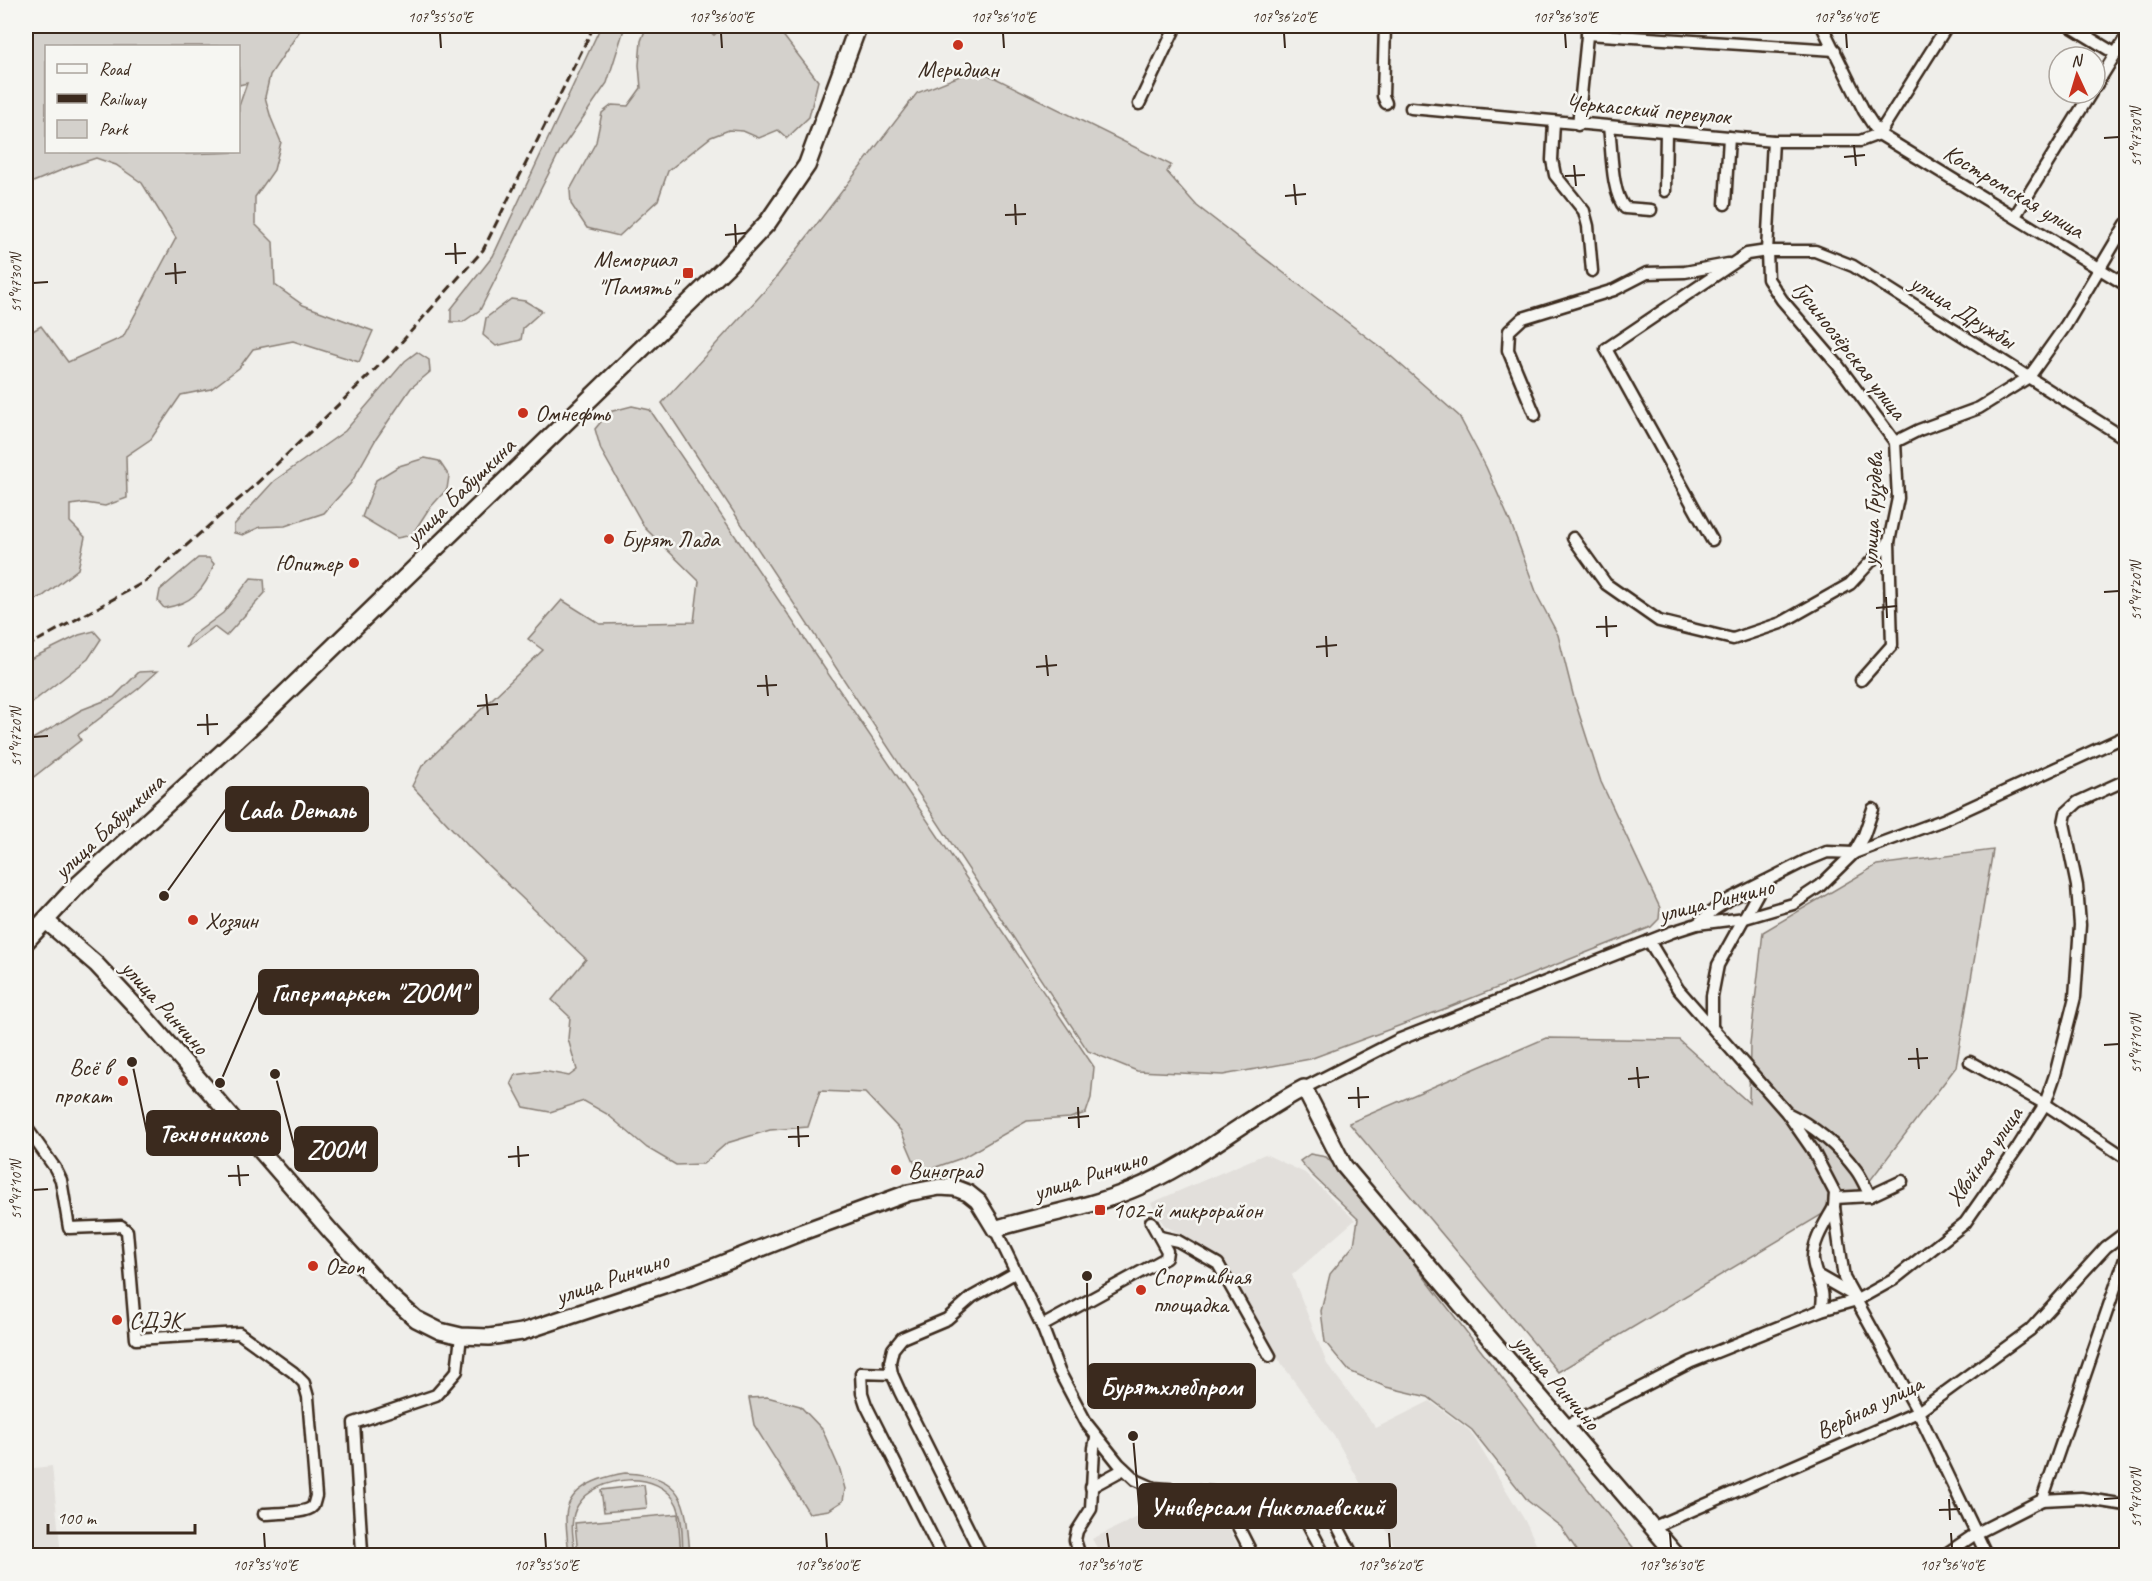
<svg xmlns="http://www.w3.org/2000/svg" width="2152" height="1581" font-family="Caveat,sans-serif">
	<style>
		.built { fill: #e2dfdb }
		.green { fill: #d4d1cc; stroke: #887e75; stroke-width: 1.5; fill-rule: evenodd }
		.lines { fill: none; stroke-linecap: round; stroke-linejoin: round }
		.street-casing { stroke: #3b2a1e; stroke-width: 15 }
		.secondary-casing { stroke: #3b2a1e; stroke-width: 20 }
		.primary-casing { stroke: #3b2a1e; stroke-width: 21 }
		.street { stroke: #f6f6f2; stroke-width: 10 }
		.secondary { stroke: #f6f6f2; stroke-width: 15 }
		.primary { stroke: #f6f6f2; stroke-width: 16 }
		.rail { stroke: #3b2a1e; stroke-width: 3; stroke-dasharray: 9 4.5; stroke-linecap: butt }
		.ticks { fill: none; stroke: #3b2a1e; stroke-width: 2 }
		.poi-dot { fill: #c8321e; stroke: #f6f6f2; stroke-width: 2 }
		.labels { text-anchor: middle; stroke-width: 5; stroke-linejoin: round; paint-order: stroke }
		.poi-label { font-size: 24px; fill: #3b2a1e; stroke: #f6f6f2; text-anchor: start }
		.street-label { font-size: 24px; fill: #3b2a1e; stroke: #f6f6f2 }
		.leader { fill: none; stroke: #3b2a1e; stroke-width: 2 }
		.callout-dot { fill: #3b2a1e; stroke: #f6f6f2; stroke-width: 2 }
		.callout { fill: #3b2a1e; stroke: #3b2a1e; stroke-width: 2 }
		.callout-label { font-size: 26px; text-anchor: middle; font-weight: bold; fill: #fff }
		.neatline { fill: none; stroke: #3b2a1e; stroke-width: 2 }
		.ticks-label { font-size: 15px; text-anchor: middle; fill: #3b2a1e }
	</style>
	<rect width="100%" height="100%" fill="#efeeea"/>
	<filter id="ink" filterUnits="userSpaceOnUse"><feTurbulence type="fractalNoise" baseFrequency=".0167" numOctaves="2"/><feDisplacementMap in="SourceGraphic" scale="12" xChannelSelector="R" yChannelSelector="G"/><feConvolveMatrix kernelMatrix="1 2 1 2 8 2 1 2 1" color-interpolation-filters="sRGB"/></filter>
	<g filter="url(#ink)">
		<!-- built -->
		<g class="built">
			<polygon points="1265,1154 1305,1173 1355,1220 1292,1275 1327,1364 1376,1428 1430,1401 1470,1431 1527,1524 1541,1555 1400,1555 1336,1439 1279,1360 1223,1259 1164,1225 1151,1203"/>
			<polygon points="52,1466 61,1555 26,1555 26,1469"/>
			<polygon points="1169,1502 1215,1503 1243,1555 1101,1555 1092,1539"/>
		</g>
		<!-- green -->
		<g class="green">
			<path d="M26 26H303L270 75 265 97 271 118 281 142 274 170 255 197V224L273 242 275 285 303 305 373 331 359 362 293 341 253 349 239 368 211 389 181 395 151 439 126 456 127 498 105 506 85 503 70 505V522L85 537 78 569 43 596 26 604V335L41 326 68 362 123 337 176 238 142 183 116 165 96 158 69 167 26 185ZM46 46H238L239 85 247 83 239 106 238 152 186 154 185 152H46Z"/>
			<polygon points="601,26 625,26 607,83 560,151 480,310 463,322 451,322 451,309 493,256"/>
			<polygon points="665,26 702,26 714,35 724,26 770,26 779,30 818,81 809,117 787,138 778,130 759,138 743,131 729,130 711,137 668,171 658,200 619,236 587,228 571,204 570,190 596,142 602,113 612,105 628,106 641,88 639,65 641,41 646,28"/>
			<polygon points="977,69 1171,165 1167,172 1197,206 1385,351 1459,416 1486,467 1512,526 1538,597 1558,635 1574,698 1601,782 1660,908 1659,919 1651,927 1444,1009 1310,1059 1223,1075 1137,1071 1088,1051 662,403 771,284 917,93"/>
			<polygon points="511,299 525,301 542,311 523,328 521,340 496,346 483,335 486,318"/>
			<polygon points="417,352 429,360 430,372 411,388 376,439 351,483 324,513 285,526 260,527 243,535 234,533 234,525 274,481 345,431 405,361"/>
			<polygon points="632,406 650,410 1094,1067 1091,1098 1086,1113 1070,1118 1027,1121 962,1158 919,1173 901,1131 865,1093 820,1091 808,1127 770,1130 727,1143 703,1164 676,1165 647,1148 607,1114 584,1101 550,1112 524,1107 511,1083 515,1075 543,1071 569,1076 577,1070 568,1039 570,1017 552,1000 586,959 471,849 412,786 422,766 543,650 528,639 562,600 600,624 694,622 699,581 645,528 601,450 595,429 609,412"/>
			<polygon points="425,458 439,461 449,476 447,489 428,510 412,535 397,538 362,517 376,480 399,466"/>
			<path d="M198 558H209L214 564C205 590 191 604 164 608L158 601 160 590Z"/>
			<polygon points="251,578 264,579 265,593 226,636 214,627 186,648 192,636 223,613"/>
			<polygon points="94,631 101,639 88,659 26,707 26,661 79,635"/>
			<polygon points="158,671 138,689 78,735 81,740 26,783 26,743 81,710 114,697 139,672"/>
			<polygon points="1993,850 1956,1067 1863,1190 1558,1372 1349,1123 1546,1038 1679,1040 1749,1103 1750,1044 1763,932 1877,865"/>
			<polygon points="1310,1154 1326,1157 1349,1180 1639,1555 1580,1555 1561,1527 1528,1501 1472,1430 1428,1397 1386,1387 1349,1371 1325,1342 1321,1311 1330,1274 1354,1245 1358,1219 1311,1174 1300,1161"/>
			<polygon points="767,1397 800,1406 822,1429 840,1470 845,1489 843,1501 829,1510 809,1513 754,1425 749,1398"/>
			<path d="M625 1473C686 1476 686 1503 690 1555H683C682 1539 683 1520 677 1505 660 1468 597 1475 578 1505 568 1520 574 1539 575 1555H569C568 1543 566 1530 566 1518 566 1487 601 1477 625 1473Z"/>
			<polygon points="644,1485 647,1508 604,1512 601,1490"/>
			<polygon points="678,1514 681,1555 578,1555 575,1523"/>
		</g>
		<g class="lines">
			<!-- street casing -->
			<g class="street-casing">
				<g id="street">
					<polyline points="1385,26 1383,96 1386,103"/>
					<polyline points="1822,26 1864,111 1879,134 2126,285"/>
					<polyline points="2070,26 2116,54"/>
					<polyline points="1587,34 1835,50"/>
					<polyline points="2095,87 2126,37"/>
					<polyline points="1139,104 1176,26"/>
					<polyline points="1411,108 1773,141 1860,141 1879,134"/>
					<polyline points="1554,122 1552,160 1555,175 1584,211 1588,226 1592,271"/>
					<polyline points="1578,125 1588,26"/>
					<path d="M1609 127C1612 149 1611 193 1625 208L1651 210"/>
					<polyline points="1879,134 1947,26"/>
					<polyline points="1773,141 1767,251 1768,279 1782,300 1837,364 1895,442"/>
					<polyline points="1665,191 1666,132"/>
					<polyline points="1725,204 1729,137"/>
					<polyline points="2015,216 2091,93"/>
					<polyline points="1535,415 1508,350 1509,331 1523,318 1614,290 1647,273 1685,272 1728,264"/>
					<polyline points="1895,442 1919,430 1979,408 2029,377 2066,325 2126,224"/>
					<polyline points="1573,538 1606,584 1659,621 1733,639 1781,623 1850,584 1889,542"/>
					<polyline points="1712,540 1606,349 1747,254 1767,251 1815,251 1853,266 2126,439"/>
					<polyline points="1861,680 1892,645 1889,542 1898,498 1895,442"/>
					<polyline points="1697,924 1715,909 1730,899 1805,861 1827,852 1854,853 1864,835 1873,809"/>
					<polyline points="1649,941 1678,989 1787,1113 1812,1149 1835,1193 1834,1207 1844,1278 1918,1412 1987,1556"/>
					<polyline points="1712,1025 1712,996 1718,965 1764,882"/>
					<polyline points="1970,1062 2045,1104 2126,1158"/>
					<polyline points="1304,1088 1398,1040 1672,932 1697,924 1745,918 1793,904 1820,886 1854,853 1943,820 2126,736"/>
					<path d="M1787 1113C1813 1125 1839 1147 1856 1170 1862 1178 1866 1188 1870 1196"/>
					<path d="M26 1127 55 1168 61 1180 69 1228 121 1226 127 1231 136 1339 239 1333 293 1372 304 1383 308 1397 316 1496C315 1499 314 1504 313 1506 307 1514 274 1513 264 1514"/>
					<polyline points="1835,1198 1870,1196 1902,1181"/>
					<polyline points="995,1229 1042,1326 1059,1371 1087,1424 1119,1464 1136,1480 1154,1488 1221,1493 1307,1496 1320,1499 1326,1504 1353,1556"/>
					<polyline points="1160,1237 1178,1241 1218,1264 1270,1356"/>
					<polyline points="1819,1276 1854,1296"/>
					<path d="M1821 1310C1827 1289 1815 1279 1813 1260 1812 1242 1826 1222 1834 1207"/>
					<polyline points="1042,1326 1166,1258 1167,1251 1151,1222"/>
					<polyline points="892,1374 861,1373 862,1393 866,1405 942,1556"/>
					<polyline points="1566,1426 1691,1362 1821,1310 1857,1300 1893,1280 1965,1223 2018,1147 2045,1104 2055,1075 2075,997 2080,925 2077,886 2064,823 2066,813 2078,802 2126,780"/>
					<polyline points="1091,1487 1124,1469"/>
					<polyline points="1221,1493 1253,1556"/>
					<polyline points="1293,1496 1325,1556"/>
					<polyline points="2042,1500 2081,1498 2126,1505"/>
					<polyline points="1654,1527 1918,1412 2030,1330 2106,1247 2126,1232"/>
					<polyline points="362,1552 354,1423 436,1395 457,1371 461,1336"/>
					<polyline points="975,1556 979,1554 979,1550 900,1392 892,1374 890,1362 893,1349 902,1338 947,1319 972,1297 1015,1273"/>
					<polyline points="1080,1556 1075,1540 1077,1531 1091,1509 1094,1448 1096,1438"/>
					<polyline points="1943,1556 1977,1533 2042,1500 2126,1256"/>
				</g>
			</g>
			<!-- secondary casing -->
			<g class="secondary-casing">
				<path id="secondary" d="M45 920 96 964 138 1009 333 1234 390 1296 416 1319 440 1331 461 1336 489 1337 522 1332 691 1276 802 1232 908 1193 940 1187 955 1188 968 1193 978 1201 995 1229C1040 1215 1087 1208 1131 1190 1194 1165 1244 1119 1304 1088L1344 1166 1485 1333 1677 1556"/>
			</g>
			<!-- primary casing -->
			<g class="primary-casing">
				<polyline id="primary" points="26,941 76,887 257,721 726,267 768,222 807,165 858,26"/>
			</g>
			<!-- street -->
			<use href="#street" class="street"/>
			<!-- secondary -->
			<use href="#secondary" class="secondary"/>
			<!-- primary -->
			<use href="#primary" class="primary"/>
			<!-- rail -->
			<polyline class="rail" points="26,647 146,581 255,485 390,355 483,250 594,26"/>
		</g>
	</g>
	<!-- ticks -->
	<path class="ticks" d="M440 33 441 48M721 33 722 48M1003 33 1004 48M1284 33 1285 48M1565 33 1566 48M1846 33 1847 48M2104 138 2119 137M1854 145 1856 166M1844 157 1865 155M1574 165 1576 186M1565 176 1585 175M1294 184 1296 205M1285 196 1306 194M1015 204 1016 225M1005 215 1026 214M735 224 736 245M725 235 746 233M455 243 456 264M445 254 466 253M175 263 176 284M165 274 186 272M33 283 48 282M2104 592 2119 591M1886 597 1887 618M1876 608 1897 606M1606 616 1607 637M1596 627 1617 626M1326 636 1327 657M1316 647 1337 645M1046 655 1048 676M1036 667 1057 665M766 675 768 696M757 686 777 685M486 694 488 715M477 706 498 704M207 714 208 735M197 725 218 724M33 737 48 736M2104 1045 2119 1044M1917 1048 1919 1069M1908 1059 1928 1058M1637 1067 1639 1088M1628 1079 1649 1077M1358 1087 1359 1108M1348 1098 1369 1097M1078 1107 1079 1128M1068 1118 1089 1116M798 1126 799 1147M788 1137 809 1136M518 1146 519 1167M508 1157 529 1155M238 1165 240 1186M228 1176 249 1175M33 1190 48 1189M1949 1499 1950 1520M2104 1499 2119 1498M1939 1510 1960 1509M264 1533 265 1548M545 1533 546 1548M826 1533 827 1548M1107 1533 1109 1548M1389 1533 1390 1548M1670 1533 1671 1548M1951 1533 1952 1548"/>
	<!-- markers -->
	<g class="poi-dot">
		<circle cx="958" cy="45" r="6"/>
		<rect x="682" y="267" width="12" height="12" rx="3"/>
		<circle cx="523" cy="413" r="6"/>
		<circle cx="609" cy="539" r="6"/>
		<circle cx="354" cy="563" r="6"/>
		<circle cx="193" cy="920" r="6"/>
		<circle cx="123" cy="1081" r="6"/>
		<circle cx="896" cy="1170" r="6"/>
		<rect x="1094" y="1204" width="12" height="12" rx="3"/>
		<circle cx="313" cy="1266" r="6"/>
		<circle cx="1141" cy="1290" r="6"/>
		<circle cx="117" cy="1320" r="6"/>
	</g>
	<g class="labels">
		<!-- poi labels -->
		<g class="poi-label">
			<text x="958" y="77" text-anchor="middle">Меридиан</text>
			<text x="676" y="267" text-anchor="end">Мемориал<tspan x="676" dy="28">"Память"</tspan></text>
			<text x="535" y="421">Омнефть</text>
			<text x="621" y="547">Бурят Лада</text>
			<text x="342" y="571" text-anchor="end">Юпитер</text>
			<text x="205" y="928">Хозяин</text>
			<text x="111" y="1075" text-anchor="end">Всё в<tspan x="111" dy="28">прокат</tspan></text>
			<text x="908" y="1178">Виноград</text>
			<text x="1112" y="1218">102-й микрорайон</text>
			<text x="325" y="1274">Ozon</text>
			<text x="1153" y="1284">Спортивная<tspan x="1153" dy="28">площадка</tspan></text>
			<text x="129" y="1328">СДЭК</text>
		</g>
		<!-- street labels -->
		<g class="street-label">
			<text transform="translate(1648 109) rotate(5)" y="8">Черкасский переулок</text>
			<text transform="translate(2014 191) rotate(31)" y="8">Костромская улица</text>
			<text transform="translate(1963 311) rotate(32)" y="8">улица Дружбы</text>
			<text transform="translate(1850 350) rotate(52)" y="8">Гусиноозёрская улица</text>
			<text transform="translate(460 491) rotate(-44)" y="8">улица Бабушкина</text>
			<text transform="translate(1872 509) rotate(-87)" y="8">улица Груздева</text>
			<text transform="translate(109 826) rotate(-43)" y="8">улица Бабушкина</text>
			<text transform="translate(1716 900) rotate(-14)" y="8">улица Ринчино</text>
			<text transform="translate(165 1007) rotate(48)" y="8">улица Ринчино</text>
			<text transform="translate(1984 1156) rotate(-55)" y="8">Хвойная улица</text>
			<text transform="translate(1090 1175) rotate(-18)" y="8">улица Ринчино</text>
			<text transform="translate(612 1278) rotate(-19)" y="8">улица Ринчино</text>
			<text transform="translate(1557 1382) rotate(49)" y="8">улица Ринчино</text>
			<text transform="translate(1869 1407) rotate(-26)" y="8">Вербная улица</text>
		</g>
	</g>
	<!-- callouts -->
	<path class="leader" d="M164 896L226 809M220 1083L259 992M132 1062L147 1133M275 1074L295 1149M1087 1276L1088 1386M1133 1436L1139 1506"/>
	<g class="callout-dot">
		<circle cx="164" cy="896" r="6"/>
		<circle cx="220" cy="1083" r="6"/>
		<circle cx="132" cy="1062" r="6"/>
		<circle cx="275" cy="1074" r="6"/>
		<circle cx="1087" cy="1276" r="6"/>
		<circle cx="1133" cy="1436" r="6"/>
	</g>
	<g class="callout">
		<rect x="226" y="787" width="142" height="44" rx="6"/>
		<rect x="259" y="970" width="219" height="44" rx="6"/>
		<rect x="147" y="1111" width="133" height="44" rx="6"/>
		<rect x="295" y="1127" width="82" height="44" rx="6"/>
		<rect x="1088" y="1364" width="167" height="44" rx="6"/>
		<rect x="1139" y="1484" width="257" height="44" rx="6"/>
	</g>
	<g class="callout-label">
		<text x="297" y="818">Lada Dеталь</text>
		<text x="369" y="1001">Гипермаркет "ZOOM"</text>
		<text x="213" y="1142">Технониколь</text>
		<text x="336" y="1158">ZOOM</text>
		<text x="1171" y="1395">Бурятхлебпром</text>
		<text x="1267" y="1515">Универсам Николаевский</text>
	</g>
	<!-- margin -->
	<rect width="2152" height="1581" fill="none" stroke="#f6f6f2" stroke-width="66"/>
	<!-- legend -->
	<rect x="45" y="45" width="195" height="108" fill="#f6f6f2" stroke="#aba49d" stroke-width="1.5"/>
	<rect x="57" y="64" width="30" height="9" fill="#f6f6f2" stroke="#aba49d" stroke-width="1.5"/>
	<text x="99" y="75" font-size="18" fill="#3b2a1e">Road</text>
	<rect x="57" y="94" width="30" height="9" fill="#3b2a1e" stroke="#aba49d" stroke-width="1.5"/>
	<text x="99" y="105" font-size="18" fill="#3b2a1e">Railway</text>
	<rect x="57" y="120" width="30" height="18" fill="#d4d1cc" stroke="#aba49d" stroke-width="1.5"/>
	<text x="99" y="135" font-size="18" fill="#3b2a1e">Park</text>
	<!-- north arrow -->
	<g transform="translate(2077 75) rotate(356)"><circle r="28" fill="#f6f6f2" stroke="#aba49d" stroke-width="1.5"/>
	<path d="M0-4.5L10 22L0 15L-10 22Z" fill="#c8321e"/>
	<text y="-9" font-size="16" font-weight="bold" text-anchor="middle" fill="#3b2a1e">N</text>
	</g>
	<!-- scale -->
	<path d="M48 1524v9h147v-9" fill="none" stroke="#3b2a1e" stroke-width="3"/>
	<text x="57" y="1524" font-size="18" fill="#3b2a1e" stroke="#f6f6f2" stroke-width="4.5" paint-order="stroke">100 m</text>
	<rect x="33" y="33" width="2086" height="1515" class="neatline"/>
	<g class="ticks-label">
		<text x="440" y="22">107°35'50"E</text>
		<text x="721" y="22">107°36'00"E</text>
		<text x="1003" y="22">107°36'10"E</text>
		<text x="1284" y="22">107°36'20"E</text>
		<text x="1565" y="22">107°36'30"E</text>
		<text x="1846" y="22">107°36'40"E</text>
		<text transform="translate(2136 137) rotate(-90)" y="5">51°47'30"N</text>
		<text transform="translate(16 283) rotate(-90)" y="5">51°47'30"N</text>
		<text transform="translate(2136 591) rotate(-90)" y="5">51°47'20"N</text>
		<text transform="translate(16 737) rotate(-90)" y="5">51°47'20"N</text>
		<text transform="translate(2136 1044) rotate(-90)" y="5">51°47'10"N</text>
		<text transform="translate(16 1190) rotate(-90)" y="5">51°47'10"N</text>
		<text transform="translate(2136 1498) rotate(-90)" y="5">51°47'00"N</text>
		<text x="265" y="1570">107°35'40"E</text>
		<text x="546" y="1570">107°35'50"E</text>
		<text x="827" y="1570">107°36'00"E</text>
		<text x="1109" y="1570">107°36'10"E</text>
		<text x="1390" y="1570">107°36'20"E</text>
		<text x="1671" y="1570">107°36'30"E</text>
		<text x="1952" y="1570">107°36'40"E</text>
	</g>
</svg>
